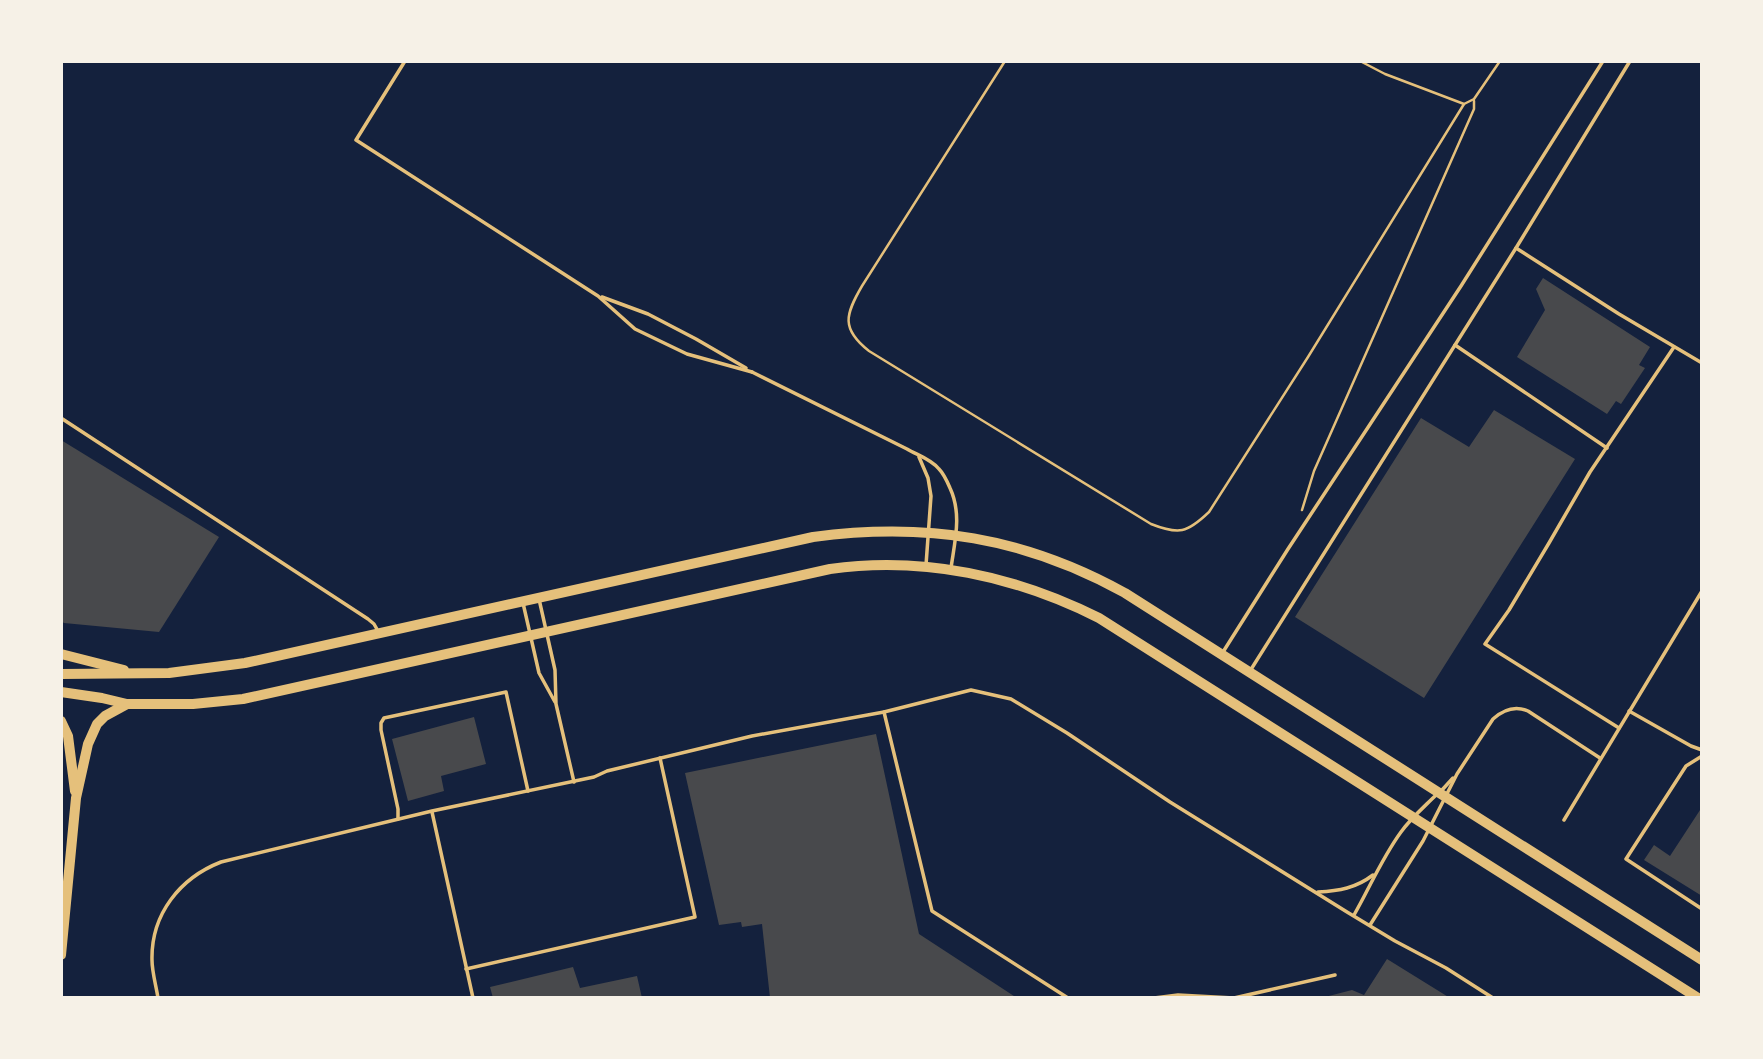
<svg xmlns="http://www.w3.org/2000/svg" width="1763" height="1059" font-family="Inter,sans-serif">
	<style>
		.building { fill: #48494c }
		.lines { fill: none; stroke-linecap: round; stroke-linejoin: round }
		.path { stroke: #e5c07b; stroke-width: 2.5 }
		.service { stroke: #e5c07b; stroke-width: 3.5 }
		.tertiary { stroke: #e5c07b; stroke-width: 10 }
		.secondary { stroke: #e5c07b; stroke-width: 10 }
	</style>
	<rect width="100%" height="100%" fill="#14213d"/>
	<!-- building -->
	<g class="building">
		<polygon points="1543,278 1650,347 1639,365 1645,368 1621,404 1616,401 1607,414 1517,357 1545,310 1536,289"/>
		<polygon points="1494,410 1575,459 1424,698 1295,617 1421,418 1469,447"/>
		<polygon points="61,440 219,537 159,632 64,623 61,621"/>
		<polygon points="474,717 486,764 441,776 444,791 408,801 392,739"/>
		<polygon points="876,734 919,934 1017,998 770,998 762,924 742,927 741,922 719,925 685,773"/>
		<polygon points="1702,807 1702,896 1644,860 1654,845 1670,856"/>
		<polygon points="1387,959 1450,998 1321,998 1352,990 1364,995"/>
		<polygon points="573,967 580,988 637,976 642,998 493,998 490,987"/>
	</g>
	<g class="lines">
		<!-- path -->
		<g class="path">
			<path d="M1005 61 862 286C845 315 841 329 869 351L1151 524C1179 535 1187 533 1209 512L1308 357 1464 104 1474 99 1500 61"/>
			<polyline points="1360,61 1385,74 1464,104"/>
			<polyline points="1302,510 1314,471 1474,109 1474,101"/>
		</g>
		<!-- service -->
		<g class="service">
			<polyline points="405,61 356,140 598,296 635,329 687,354 752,372"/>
			<polyline points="1516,248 1619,314 1702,363"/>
			<polyline points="602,297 648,314 696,339 746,368"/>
			<polyline points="1455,345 1607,448"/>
			<path d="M752 372 907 449C917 455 931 459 939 469 944 474 947 481 950 488 962 514 955 540 951 568"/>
			<polyline points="61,418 368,619 374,624 378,631"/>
			<polyline points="919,457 928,478 931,496 926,565"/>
			<polyline points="539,599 555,670 556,704 574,782"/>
			<polyline points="523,603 539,673 555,702"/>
			<polyline points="1223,652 1288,549 1461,286 1603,61"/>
			<polyline points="1250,671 1516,248 1630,61"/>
			<polyline points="1629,711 1691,746 1702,750"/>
			<polyline points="884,712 932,911 1068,998"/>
			<polyline points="1619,728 1485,644 1509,610 1549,543 1590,472 1674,347"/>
			<polyline points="1702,756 1686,766 1626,859 1702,909"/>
			<polyline points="1442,790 1453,778"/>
			<polyline points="432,812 473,998"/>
			<polyline points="398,819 398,809 381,730 381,723 384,718 506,692 528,791"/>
			<polyline points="1564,820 1702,591"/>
			<path d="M1318 892C1339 891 1356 888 1373 875"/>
			<path d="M1354 915C1370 887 1382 858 1401 832 1411 818 1424 807 1436 795"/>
			<path d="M1370 925 1423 841 1457 774 1493 719C1503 710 1514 705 1528 711L1600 758"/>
			<polyline points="466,969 695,917 660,758"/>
			<path d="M158 998C156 985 152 972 152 960 151 914 180 878 221 862L432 811 594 777 607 771 752 736 884 712 971 690 1011 699 1067 733 1170 802 1347 912 1395 941 1446 968 1493 998"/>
			<polyline points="1154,998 1178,995 1234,998 1335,975"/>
		</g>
		<!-- tertiary -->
		<g class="tertiary">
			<polyline points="61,721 68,736 75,791"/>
			<polyline points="61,955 76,798 88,744 97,724 105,716 127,704"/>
		</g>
		<!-- secondary -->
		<g class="secondary">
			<polyline points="61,654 124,670"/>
			<path d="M61 674 169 673 245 663 813 537C927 522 1024 537 1125 593L1702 960"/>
			<path d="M61 692 102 698 127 704H193L243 699 830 569C923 556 1016 576 1099 618L1698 998"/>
		</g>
	</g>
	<!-- border -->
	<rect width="1763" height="1059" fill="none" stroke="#f6f1e7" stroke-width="126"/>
</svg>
